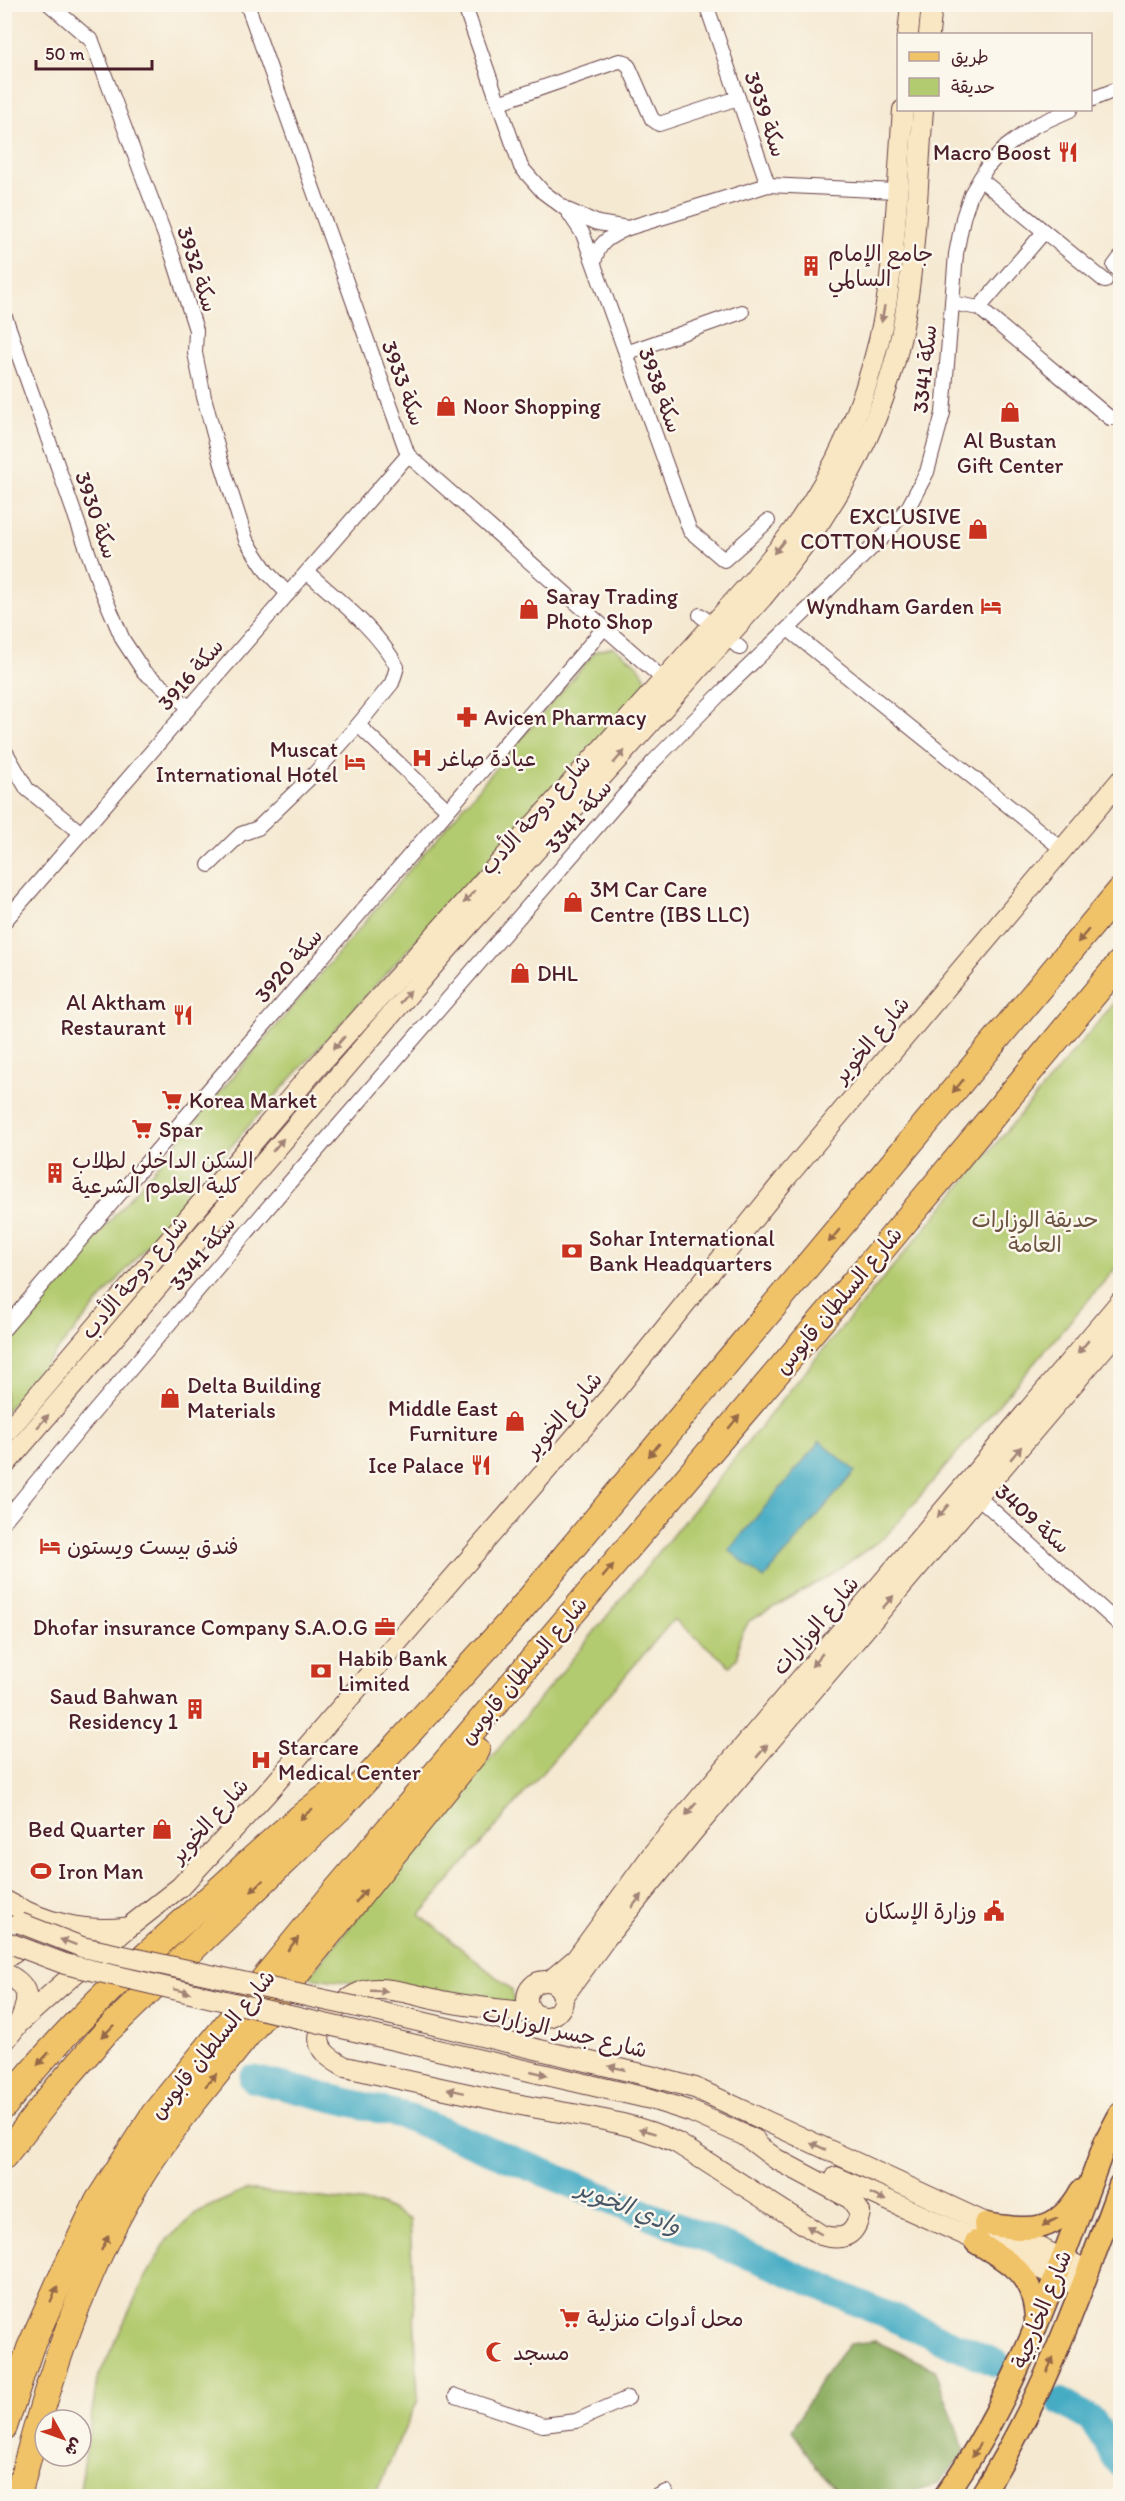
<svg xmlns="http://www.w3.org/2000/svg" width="1125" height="2501" font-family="Itim,'Playpen Sans Arabic',sans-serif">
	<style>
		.green { fill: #b3cb70; stroke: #7e754e; stroke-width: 1.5 }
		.forest { fill: #8eaf62; stroke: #6c6746; stroke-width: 1.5 }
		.water { fill: #45acc4; stroke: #486678; stroke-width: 1.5 }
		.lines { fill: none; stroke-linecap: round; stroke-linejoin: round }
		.river { stroke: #45acc4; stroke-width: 28 }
		.street-casing { stroke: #643d44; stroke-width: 16 }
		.secondary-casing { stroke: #643d44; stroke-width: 22 }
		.primary-casing { stroke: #643d44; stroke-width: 25 }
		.highway-casing { stroke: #643d44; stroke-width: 28 }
		.street { stroke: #fff; stroke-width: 14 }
		.secondary { stroke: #f9e7c3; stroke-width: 20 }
		.primary { stroke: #f1c369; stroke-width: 22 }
		.highway { stroke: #f1c369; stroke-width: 26 }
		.secondary-bridge-casing { stroke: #643d44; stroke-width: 22; stroke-linecap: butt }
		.secondary-bridge { stroke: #f9e7c3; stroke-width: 20 }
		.oneway { fill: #a28377 }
		.oneway2 { fill: #956947 }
		.labels { text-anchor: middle; stroke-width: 5; stroke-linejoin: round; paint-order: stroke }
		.street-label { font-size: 22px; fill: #4a1f2b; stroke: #fbf7ec }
		.poi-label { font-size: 22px; fill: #4a1f2b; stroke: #fbf7ec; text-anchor: start }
		.park-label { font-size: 22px; fill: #6a5340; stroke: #fbf7ec }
		.water-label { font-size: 24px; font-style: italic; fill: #485768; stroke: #fbf7ec }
	</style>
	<rect width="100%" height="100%" fill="#fbf7ec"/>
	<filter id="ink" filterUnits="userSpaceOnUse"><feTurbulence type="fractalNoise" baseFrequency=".0167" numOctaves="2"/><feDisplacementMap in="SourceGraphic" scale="12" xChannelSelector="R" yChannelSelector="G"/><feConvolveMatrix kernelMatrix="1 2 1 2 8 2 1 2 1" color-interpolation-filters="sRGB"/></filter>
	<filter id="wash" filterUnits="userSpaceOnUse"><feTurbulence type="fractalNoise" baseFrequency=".008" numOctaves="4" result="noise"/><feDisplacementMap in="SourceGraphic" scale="24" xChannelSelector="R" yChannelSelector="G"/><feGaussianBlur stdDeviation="1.35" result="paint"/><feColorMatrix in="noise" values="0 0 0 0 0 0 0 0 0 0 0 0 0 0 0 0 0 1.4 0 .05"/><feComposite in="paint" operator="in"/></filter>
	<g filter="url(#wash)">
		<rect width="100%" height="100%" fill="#f5e9d2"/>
		<!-- green -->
		<g class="green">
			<path d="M613 647C627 657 646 667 647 685L252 1122 5 1412V1344L596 651Z"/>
			<polygon points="1120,996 1120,1263 886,1536 829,1576 749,1621 739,1640 738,1657 730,1666 674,1619 420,1915 512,1990 514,2005 308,1977 548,1689 812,1363"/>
			<polygon points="246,2190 379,2204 410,2220 418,2400 374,2496 79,2496 97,2380 141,2286 167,2240 197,2212"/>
		</g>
		<!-- forest -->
		<polygon class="forest" points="875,2341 935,2369 965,2452 938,2484 904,2496 842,2496 818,2470 792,2430 820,2381 849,2344"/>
		<!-- water -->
		<polygon class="water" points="820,1441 855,1471 764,1579 729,1550"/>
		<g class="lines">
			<!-- river -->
			<g class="river">
				<polyline points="253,2079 402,2115 772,2265 996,2363"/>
				<polyline points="1061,2402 1092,2420 1120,2464"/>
			</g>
		</g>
	</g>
	<g filter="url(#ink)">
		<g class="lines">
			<!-- street casing -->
			<g class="street-casing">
				<g id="street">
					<polyline points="49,4 92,41 173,257 196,330 195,353 204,397 221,461 246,540 267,572 288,594"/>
					<polyline points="247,4 408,455 663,679"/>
					<polyline points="464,4 521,167 543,192 567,210 598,223 628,228 768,185 896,191"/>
					<polyline points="706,4 768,185"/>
					<polyline points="1090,100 1120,88"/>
					<polyline points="498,103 619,61 625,62 629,67 652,119 659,124 738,98"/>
					<polyline points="980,179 1105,281"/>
					<polyline points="567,210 583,234 690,531 724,560 768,521"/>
					<polyline points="1120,258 1114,266 1120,271"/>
					<path d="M594 263C598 242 609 237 628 228"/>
					<polyline points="952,303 979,308 1110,418 1120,417"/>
					<polyline points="979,308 1044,232"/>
					<polyline points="4,314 100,586 123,640 144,672 189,707"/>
					<polyline points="626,353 742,312"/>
					<path d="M307 572C337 599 379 631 397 667L392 683 358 725 448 810"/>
					<polyline points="700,615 740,648"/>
					<polyline points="788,629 1062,849"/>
					<polyline points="4,749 27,789 80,832"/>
					<polyline points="209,865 241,834 258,828 315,773 358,725"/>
					<polyline points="4,922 408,455"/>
					<polyline points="4,1329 604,628"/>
					<polyline points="974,1491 978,1497 1120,1625"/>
					<polyline points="4,1521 89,1418 289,1183 653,762 723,691 885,535 909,506 927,472 943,413 956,254 963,218 971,194 987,167 1006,147 1034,126 1070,110"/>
					<polyline points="456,2396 543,2425 576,2421 628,2398"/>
					<polyline points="658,2496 666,2492"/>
				</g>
			</g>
			<!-- secondary casing -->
			<g class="secondary-casing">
				<g id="secondary">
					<polyline points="908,34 911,4"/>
					<polyline points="929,34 932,4"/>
					<path d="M4 1435 316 1068 753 580C766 563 781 547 793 530 834 474 863 407 879 340 896 268 897 184 903 110"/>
					<path d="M4 1466 444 953 762 598C838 509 893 413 908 295 917 234 918 171 923 110"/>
					<path d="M4 1900C41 1922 87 1934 129 1927"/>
					<path d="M4 1958C21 1952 29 1937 31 1921L26 1914"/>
					<path d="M4 1973C31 1985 30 1999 19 2023"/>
					<circle cx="545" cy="1999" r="18"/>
					<polyline points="550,1981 576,1959 654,1852 1120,1302"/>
					<polyline points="563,1997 606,1938 696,1828 1120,1329"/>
					<polyline points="371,2010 650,2076 695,2088 1089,2271"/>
					<path d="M533 2013C503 2010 472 2007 442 2001 420 1997 382 1983 361 1992 345 1998 325 2017 320 2033 315 2051 333 2060 345 2067 404 2080 462 2093 521 2105 573 2115 629 2120 677 2143L821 2235C844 2242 856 2235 860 2212L851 2199 776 2159 744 2135"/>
					<polyline points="359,2032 651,2099 692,2112 755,2140"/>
					<polyline points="4,2042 19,2023 58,1988 129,1927 180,1887 266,1794 615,1391 785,1179 1120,781"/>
					<polyline points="836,2177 1083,2288"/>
				</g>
			</g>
			<!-- primary casing -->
			<g class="primary-casing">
				<g id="primary">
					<path d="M985 2224C1029 2230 1056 2236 1081 2191"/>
					<path d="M976 2242C1012 2264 1035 2275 1036 2321"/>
					<path d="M945 2496C1021 2390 1060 2263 1106 2141L1120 2114"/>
					<path d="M981 2496C1043 2400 1081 2291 1120 2185"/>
				</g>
			</g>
			<!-- highway casing -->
			<g class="highway-casing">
				<g id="highway">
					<path d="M4 2106C65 2027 139 1961 213 1895 255 1857 296 1817 342 1786"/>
					<polyline points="4,2156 54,2092 105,2033 340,1808 512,1620 1120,891"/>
					<polyline points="4,2427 30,2348 63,2274 98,2201 154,2114 334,1893 873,1260 1120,963"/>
					<path d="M18 2496C44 2395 75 2292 127 2200 145 2166 168 2135 191 2105L477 1750"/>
				</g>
			</g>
			<!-- street -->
			<use href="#street" class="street"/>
			<!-- secondary -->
			<use href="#secondary" class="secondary"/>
			<!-- primary -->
			<use href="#primary" class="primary"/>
			<!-- highway -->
			<use href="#highway" class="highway"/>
			<!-- secondary-bridge casing -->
			<g class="secondary-bridge-casing">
				<g id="secondary-bridge">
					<polyline points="20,1923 82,1947 371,2010"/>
					<polyline points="4,1941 65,1964 359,2032"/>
				</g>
			</g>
			<!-- secondary-bridge -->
			<use href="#secondary-bridge" class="secondary-bridge"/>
		</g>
		<!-- one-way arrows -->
		<defs><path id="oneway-solid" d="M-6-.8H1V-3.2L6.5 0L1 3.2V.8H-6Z" transform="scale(1.5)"/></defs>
		<g class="oneway">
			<use href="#oneway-solid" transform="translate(883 314) rotate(100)"/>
			<use href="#oneway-solid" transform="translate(779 547) rotate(129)"/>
			<use href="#oneway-solid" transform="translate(619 757) rotate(-48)"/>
			<use href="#oneway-solid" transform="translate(469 897) rotate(132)"/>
			<use href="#oneway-solid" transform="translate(405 997) rotate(-49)"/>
			<use href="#oneway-solid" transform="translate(339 1043) rotate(132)"/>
			<use href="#oneway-solid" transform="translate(278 1145) rotate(-50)"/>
			<use href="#oneway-solid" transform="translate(1083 1347) rotate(130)"/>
			<use href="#oneway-solid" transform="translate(43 1421) rotate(-49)"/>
			<use href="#oneway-solid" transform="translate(1016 1453) rotate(-50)"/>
			<use href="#oneway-solid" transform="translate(943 1511) rotate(130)"/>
			<use href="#oneway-solid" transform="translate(888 1602) rotate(-49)"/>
			<use href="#oneway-solid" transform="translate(817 1660) rotate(130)"/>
			<use href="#oneway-solid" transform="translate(762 1751) rotate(-50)"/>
			<use href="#oneway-solid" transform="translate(691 1809) rotate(130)"/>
			<use href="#oneway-solid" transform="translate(637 1901) rotate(-51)"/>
			<use href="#oneway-solid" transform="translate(68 1942) rotate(-160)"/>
			<use href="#oneway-solid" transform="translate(182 1991) rotate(13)"/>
			<use href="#oneway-solid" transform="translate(379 1991) rotate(2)"/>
			<use href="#oneway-solid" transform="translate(617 2068) rotate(-167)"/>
			<use href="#oneway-solid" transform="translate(539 2073) rotate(13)"/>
			<use href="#oneway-solid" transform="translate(456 2091) rotate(-168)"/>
			<use href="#oneway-solid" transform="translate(647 2131) rotate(-163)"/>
			<use href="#oneway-solid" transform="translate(818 2146) rotate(-155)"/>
			<use href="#oneway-solid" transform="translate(878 2197) rotate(25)"/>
			<use href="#oneway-solid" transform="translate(814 2230) rotate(-150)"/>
		</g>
		<g class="oneway2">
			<use href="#oneway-solid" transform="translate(1083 936) rotate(130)"/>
			<use href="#oneway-solid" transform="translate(958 1086) rotate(130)"/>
			<use href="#oneway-solid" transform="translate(834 1236) rotate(130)"/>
			<use href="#oneway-solid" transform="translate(734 1422) rotate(-50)"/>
			<use href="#oneway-solid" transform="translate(654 1450) rotate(130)"/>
			<use href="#oneway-solid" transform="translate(608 1571) rotate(-50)"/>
			<use href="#oneway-solid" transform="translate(306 1814) rotate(141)"/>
			<use href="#oneway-solid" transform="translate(257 1886) rotate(136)"/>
			<use href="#oneway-solid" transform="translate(361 1896) rotate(-51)"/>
			<use href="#oneway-solid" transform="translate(293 1944) rotate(-51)"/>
			<use href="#oneway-solid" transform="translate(108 2031) rotate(134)"/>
			<use href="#oneway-solid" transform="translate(43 2059) rotate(132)"/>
			<use href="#oneway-solid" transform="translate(211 2080) rotate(-50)"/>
			<use href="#oneway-solid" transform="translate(1050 2222) rotate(153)"/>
			<use href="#oneway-solid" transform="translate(105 2243) rotate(-64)"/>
			<use href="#oneway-solid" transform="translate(54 2294) rotate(-66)"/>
			<use href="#oneway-solid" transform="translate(1050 2365) rotate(-66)"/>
			<use href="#oneway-solid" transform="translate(976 2450) rotate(118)"/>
		</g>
	</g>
	<!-- icons -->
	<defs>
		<g id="restaurant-bare" transform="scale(1.62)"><path d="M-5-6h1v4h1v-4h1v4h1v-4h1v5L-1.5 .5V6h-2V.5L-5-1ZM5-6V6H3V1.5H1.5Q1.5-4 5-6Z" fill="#c8321e" stroke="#fbf7ec" stroke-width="2.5" paint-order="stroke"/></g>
		<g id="building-bare" transform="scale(1.62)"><path d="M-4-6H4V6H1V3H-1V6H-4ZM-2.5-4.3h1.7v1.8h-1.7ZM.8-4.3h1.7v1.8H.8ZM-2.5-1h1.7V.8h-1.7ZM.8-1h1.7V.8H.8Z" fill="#c8321e" stroke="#fbf7ec" stroke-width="2.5" paint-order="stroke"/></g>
		<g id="shop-bare" transform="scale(1.62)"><path d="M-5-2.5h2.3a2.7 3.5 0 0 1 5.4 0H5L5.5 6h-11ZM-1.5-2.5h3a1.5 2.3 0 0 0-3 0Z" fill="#c8321e" stroke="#fbf7ec" stroke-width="2.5" paint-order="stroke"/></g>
		<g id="hotel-bare" transform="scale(1.62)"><path d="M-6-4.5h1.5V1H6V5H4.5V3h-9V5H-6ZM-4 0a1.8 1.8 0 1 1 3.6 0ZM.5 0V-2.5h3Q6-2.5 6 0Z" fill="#c8321e" stroke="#fbf7ec" stroke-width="2.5" paint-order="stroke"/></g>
		<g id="pharmacy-bare" transform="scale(1.62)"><path d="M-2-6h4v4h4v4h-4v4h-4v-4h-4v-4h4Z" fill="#c8321e" stroke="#fbf7ec" stroke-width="2.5" paint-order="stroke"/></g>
		<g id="hospital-bare" transform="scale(1.62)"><path d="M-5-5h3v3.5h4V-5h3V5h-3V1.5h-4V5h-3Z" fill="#c8321e" stroke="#fbf7ec" stroke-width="2.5" paint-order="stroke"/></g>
		<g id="supermarket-bare" transform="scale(1.62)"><path d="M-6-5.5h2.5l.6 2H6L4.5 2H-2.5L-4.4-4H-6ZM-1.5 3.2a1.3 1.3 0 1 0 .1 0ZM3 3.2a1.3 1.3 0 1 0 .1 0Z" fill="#c8321e" stroke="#fbf7ec" stroke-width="2.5" paint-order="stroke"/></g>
		<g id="bank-bare" transform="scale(1.62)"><path d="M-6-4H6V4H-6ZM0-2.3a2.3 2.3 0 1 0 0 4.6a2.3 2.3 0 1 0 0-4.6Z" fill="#c8321e" stroke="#fbf7ec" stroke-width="2.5" paint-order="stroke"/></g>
		<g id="office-bare" transform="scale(1.62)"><path d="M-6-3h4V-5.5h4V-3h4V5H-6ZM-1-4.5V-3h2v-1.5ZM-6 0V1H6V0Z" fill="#c8321e" stroke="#fbf7ec" stroke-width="2.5" paint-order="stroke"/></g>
		<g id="stadium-bare" transform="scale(1.62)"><path d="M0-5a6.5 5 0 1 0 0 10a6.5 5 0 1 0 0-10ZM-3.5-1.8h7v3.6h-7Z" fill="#c8321e" stroke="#fbf7ec" stroke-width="2.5" paint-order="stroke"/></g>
		<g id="civic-bare" transform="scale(1.62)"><path d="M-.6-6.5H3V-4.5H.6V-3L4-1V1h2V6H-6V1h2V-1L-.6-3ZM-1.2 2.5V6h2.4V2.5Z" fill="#c8321e" stroke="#fbf7ec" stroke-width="2.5" paint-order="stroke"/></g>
		<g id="mosque-bare" transform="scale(1.62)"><path d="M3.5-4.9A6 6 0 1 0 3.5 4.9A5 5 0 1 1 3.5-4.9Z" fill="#c8321e" stroke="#fbf7ec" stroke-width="2.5" paint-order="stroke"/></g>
	</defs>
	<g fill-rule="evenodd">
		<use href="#restaurant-bare" x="1068" y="152"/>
		<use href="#building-bare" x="811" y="266"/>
		<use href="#shop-bare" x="446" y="406"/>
		<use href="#shop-bare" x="1010" y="412"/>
		<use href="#shop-bare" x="978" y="529"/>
		<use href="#hotel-bare" x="991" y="606"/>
		<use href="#shop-bare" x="529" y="609"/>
		<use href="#pharmacy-bare" x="467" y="717"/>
		<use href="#hospital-bare" x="422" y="758"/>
		<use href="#hotel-bare" x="355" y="762"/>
		<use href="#shop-bare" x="573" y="902"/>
		<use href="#shop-bare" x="520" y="973"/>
		<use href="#restaurant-bare" x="183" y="1015"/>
		<use href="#supermarket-bare" x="172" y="1100"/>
		<use href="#supermarket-bare" x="142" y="1129"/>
		<use href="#building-bare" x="55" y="1173"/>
		<use href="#bank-bare" x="572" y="1251"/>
		<use href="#shop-bare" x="170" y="1398"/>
		<use href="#shop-bare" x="515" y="1421"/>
		<use href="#restaurant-bare" x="481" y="1465"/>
		<use href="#hotel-bare" x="50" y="1546"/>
		<use href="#office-bare" x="385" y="1627"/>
		<use href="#bank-bare" x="321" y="1671"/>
		<use href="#building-bare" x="195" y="1709"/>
		<use href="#hospital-bare" x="261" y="1760"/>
		<use href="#shop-bare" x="162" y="1829"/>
		<use href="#stadium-bare" x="41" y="1871"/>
		<use href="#civic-bare" x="994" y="1911"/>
		<use href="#supermarket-bare" x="570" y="2318"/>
		<use href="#mosque-bare" x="496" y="2352"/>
	</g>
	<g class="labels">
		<!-- street labels -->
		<g class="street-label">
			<text transform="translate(766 114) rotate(71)" y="8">سكة 3939</text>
			<text transform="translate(198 269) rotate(72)" y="8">سكة 3932</text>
			<text transform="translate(924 369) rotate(-84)" y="8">سكة 3341</text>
			<text transform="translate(404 383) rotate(70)" y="8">سكة 3933</text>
			<text transform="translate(661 390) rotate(70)" y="8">سكة 3938</text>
			<text transform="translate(97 515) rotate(71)" y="8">سكة 3930</text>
			<text transform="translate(190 674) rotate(-49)" y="8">سكة 3916</text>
			<text transform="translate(535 814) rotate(-48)" y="8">شارع دوحة الأدب</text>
			<text transform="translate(578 816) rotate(-49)" y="8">سكة 3341</text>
			<text transform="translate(288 965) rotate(-49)" y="8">سكة 3920</text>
			<text transform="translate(871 1039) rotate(-50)" y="8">شارع الخوير</text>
			<text transform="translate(202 1253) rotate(-50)" y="8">سكة 3341</text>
			<text transform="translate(134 1277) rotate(-50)" y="8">شارع دوحة الأدب</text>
			<text transform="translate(838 1300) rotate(-50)" y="8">شارع السلطان قابوس</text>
			<text transform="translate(563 1414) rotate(-49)" y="8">شارع الخوير</text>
			<text transform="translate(1033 1518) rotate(42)" y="8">سكة 3409</text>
			<text transform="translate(815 1625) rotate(-50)" y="8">شارع الوزارات</text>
			<text transform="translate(523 1670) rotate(-50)" y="8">شارع السلطان قابوس</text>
			<text transform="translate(209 1820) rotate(-48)" y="8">شارع الخوير</text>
			<text transform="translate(565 2031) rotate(13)" y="8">شارع جسر الوزارات</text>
			<text transform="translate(212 2044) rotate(-51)" y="8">شارع السلطان قابوس</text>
			<text transform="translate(1041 2309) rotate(-68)" y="8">شارع الخارجية</text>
		</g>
		<!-- poi labels -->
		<g class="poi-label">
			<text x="1051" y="160" text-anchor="end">Macro Boost</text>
			<text x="828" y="261">جامع الإمام<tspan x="828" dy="25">السالمي</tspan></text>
			<text x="463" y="414">Noor Shopping</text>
			<text x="1010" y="448" text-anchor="middle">Al Bustan<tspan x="1010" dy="25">Gift Center</tspan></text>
			<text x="961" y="524" text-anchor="end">EXCLUSIVE<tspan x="961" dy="25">COTTON HOUSE</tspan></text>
			<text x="546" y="604">Saray Trading<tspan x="546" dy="25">Photo Shop</tspan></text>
			<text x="974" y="614" text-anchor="end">Wyndham Garden</text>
			<text x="484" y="725">Avicen Pharmacy</text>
			<text x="338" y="757" text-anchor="end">Muscat<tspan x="338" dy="25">International Hotel</tspan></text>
			<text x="439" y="766">عيادة صاغر</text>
			<text x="590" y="897">3M Car Care<tspan x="590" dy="25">Centre (IBS LLC)</tspan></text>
			<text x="537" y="981">DHL</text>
			<text x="166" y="1010" text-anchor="end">Al Aktham<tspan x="166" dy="25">Restaurant</tspan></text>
			<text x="189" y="1108">Korea Market</text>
			<text x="159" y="1137">Spar</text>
			<text x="72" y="1168">السكن الداخلي لطلاب<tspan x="72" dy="25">كلية العلوم الشرعية</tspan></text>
			<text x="589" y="1246">Sohar International<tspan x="589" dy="25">Bank Headquarters</tspan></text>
			<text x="187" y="1393">Delta Building<tspan x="187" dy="25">Materials</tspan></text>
			<text x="498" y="1416" text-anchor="end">Middle East<tspan x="498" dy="25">Furniture</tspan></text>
			<text x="464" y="1473" text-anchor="end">Ice Palace</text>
			<text x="67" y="1554">فندق بيست ويستون</text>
			<text x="368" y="1635" text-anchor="end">Dhofar insurance Company S.A.O.G</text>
			<text x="338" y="1666">Habib Bank<tspan x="338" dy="25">Limited</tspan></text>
			<text x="178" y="1704" text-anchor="end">Saud Bahwan<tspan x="178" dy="25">Residency 1</tspan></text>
			<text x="278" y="1755">Starcare<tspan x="278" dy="25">Medical Center</tspan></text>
			<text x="145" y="1837" text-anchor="end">Bed Quarter</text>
			<text x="58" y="1879">Iron Man</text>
			<text x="977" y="1919" text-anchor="end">وزارة الإسكان</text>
			<text x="587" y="2326">محل أدوات منزلية</text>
			<text x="513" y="2360">مسجد</text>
		</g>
		<!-- park labels -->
		<g class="park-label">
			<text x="1035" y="1227">حديقة الوزارات<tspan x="1035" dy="25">العامة</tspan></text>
		</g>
		<!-- water labels -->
		<g class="water-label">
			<text transform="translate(629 2207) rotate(22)" y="8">وادي الخوير</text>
		</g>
	</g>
	<!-- margin -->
	<rect width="1125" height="2501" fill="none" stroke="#fbf7ec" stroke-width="24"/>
	<!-- legend -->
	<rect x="897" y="33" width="195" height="78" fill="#fbf7ec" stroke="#b4a19f" stroke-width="1.5"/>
	<rect x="909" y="52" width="30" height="9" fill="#f1c369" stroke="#b4a19f" stroke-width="1.5"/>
	<text x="951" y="63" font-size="18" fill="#4a1f2b">طريق</text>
	<rect x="909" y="78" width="30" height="18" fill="#b3cb70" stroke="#b4a19f" stroke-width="1.5"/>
	<text x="951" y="93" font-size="18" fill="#4a1f2b">حديقة</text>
	<!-- north arrow -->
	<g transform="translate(63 2438) rotate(130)"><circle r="28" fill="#fbf7ec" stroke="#b4a19f" stroke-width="1.5"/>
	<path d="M0-4.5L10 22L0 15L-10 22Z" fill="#c8321e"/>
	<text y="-9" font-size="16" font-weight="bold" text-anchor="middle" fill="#4a1f2b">ش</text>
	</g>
	<!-- scale -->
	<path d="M36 60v9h116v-9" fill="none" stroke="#4a1f2b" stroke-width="3"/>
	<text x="45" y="60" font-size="18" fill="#4a1f2b" stroke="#fbf7ec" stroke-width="4.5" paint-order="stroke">50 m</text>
</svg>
